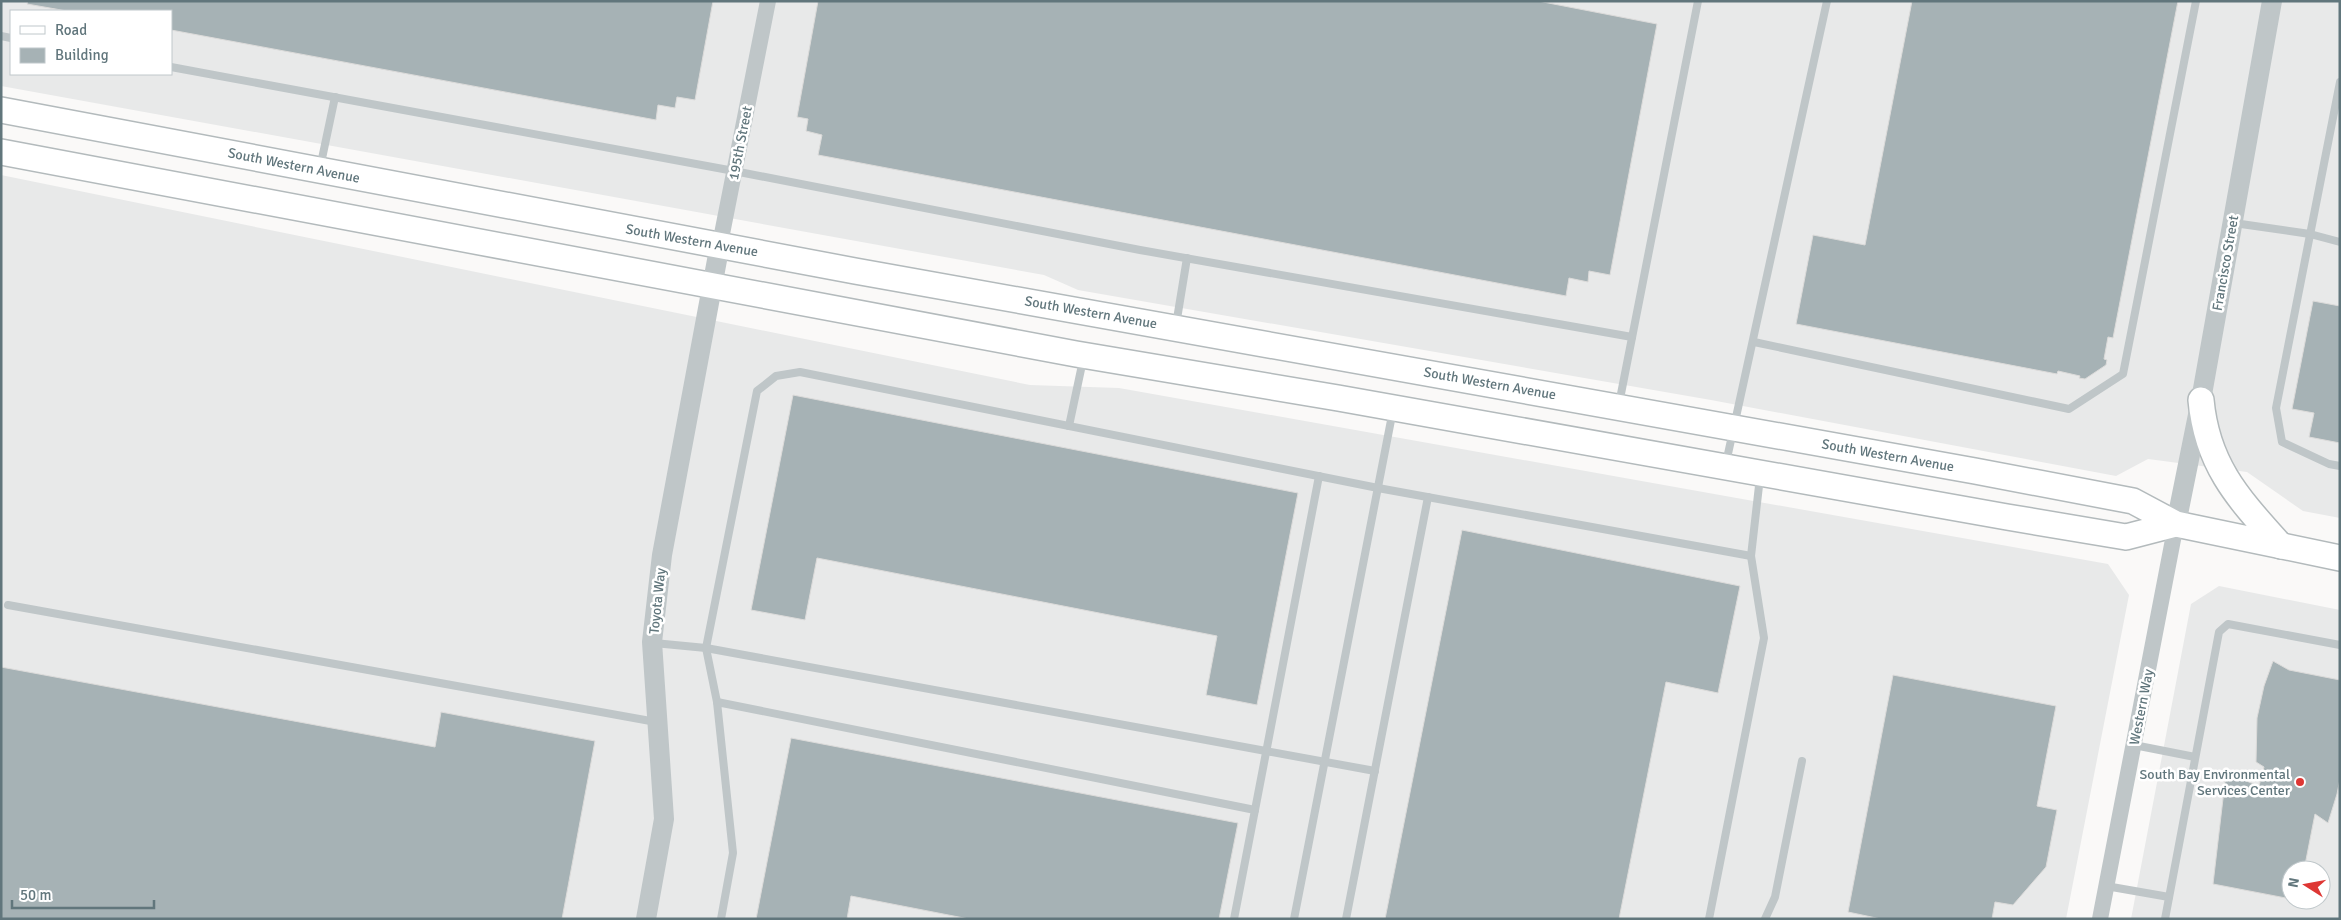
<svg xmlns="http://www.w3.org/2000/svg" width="2341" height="920" font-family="Signika,sans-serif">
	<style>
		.built { fill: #e8e9e9; fill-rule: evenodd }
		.building { fill: #a6b2b5; stroke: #dcdbda }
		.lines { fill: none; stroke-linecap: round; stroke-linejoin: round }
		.primary-casing { stroke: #b3babc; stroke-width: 28 }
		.service { stroke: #bfc6c8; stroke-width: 8 }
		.minor { stroke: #bfc6c8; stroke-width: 16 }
		.tertiary { stroke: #bfc6c8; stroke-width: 20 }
		.primary { stroke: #fff; stroke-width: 25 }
		.poi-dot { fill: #de3734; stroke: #fff; stroke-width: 2 }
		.labels { text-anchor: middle; stroke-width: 5; stroke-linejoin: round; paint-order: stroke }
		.street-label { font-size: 14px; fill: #61767c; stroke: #fff }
		.poi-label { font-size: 14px; fill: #61767c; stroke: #fff; text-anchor: end }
	</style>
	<rect width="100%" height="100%" fill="#faf9f8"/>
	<!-- built -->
	<g class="built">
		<path d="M1 1H2340V518L2303 511 2247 472 2148 459 2116 476 1711 400 1078 290 1044 275 1 86ZM11 11H171V74H11Z"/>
		<polygon points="1,175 1030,385 1119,388 2108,564 2129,595 2066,919 1,919"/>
		<path d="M2219 586 2340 610V919H2131L2191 604ZM2291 870H2321V900H2291Z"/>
	</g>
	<!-- building -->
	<g class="building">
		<polygon points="28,1 713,1 695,100 677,97 675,108 658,105 656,120 171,30 171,11 67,11 27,4"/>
		<polygon points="818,1 1538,1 1657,24 1610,275 1589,271 1588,282 1569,278 1566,296 818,155 822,135 806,131 808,119 797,117"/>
		<polygon points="1912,1 2178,1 2113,338 2108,337 2104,359 2107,360 2106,365 2085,379 2079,378 2080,376 2058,371 2057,374 1796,324 1813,235 1865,245"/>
		<polygon points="2313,301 2340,306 2340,443 2309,437 2314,413 2292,409"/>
		<polygon points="793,395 1298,493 1257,705 1206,695 1217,636 817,558 805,620 751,610"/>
		<polygon points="1462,530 1740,586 1718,693 1666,682 1619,919 1385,919"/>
		<polygon points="2273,661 2289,670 2340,680 2340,779 2337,794 2328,823 2315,814 2304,870 2291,870 2291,899 2213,884 2226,773 2259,786 2264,767 2256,762 2257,718 2264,686"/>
		<polygon points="1,667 435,747 441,712 595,741 562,919 1,919"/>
		<polygon points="1893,675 2056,706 2037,806 2057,810 2046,867 2013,905 1995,902 1992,919 1881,919 1848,912"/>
		<polygon points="791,738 1238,823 1219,919 969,919 851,896 847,919 756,919"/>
	</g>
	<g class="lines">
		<!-- primary casing -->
		<g class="primary-casing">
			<g id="primary">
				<polyline points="1,110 855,271 1975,471 2133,501 2176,524 2340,558"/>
				<polyline points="1,152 1076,354 1338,398 2007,517 2126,537 2176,524"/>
				<path d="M2201 400C2207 466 2239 499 2281 546"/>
			</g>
		</g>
		<!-- service -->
		<g class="service">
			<polyline points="1,36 11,38"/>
			<polyline points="171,67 734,171 1140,250 1632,337"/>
			<polyline points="2340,82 2276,408 2282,442 2329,464 2340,466"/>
			<polyline points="320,168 335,97"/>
			<polyline points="2234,223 2310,234 2340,242"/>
			<polyline points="1176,325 1187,258"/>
			<polyline points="1754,342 2069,409 2123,374 2196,1"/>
			<polyline points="1619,404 1698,1"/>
			<polyline points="1069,426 1083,360"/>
			<polyline points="1726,463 1827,1"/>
			<polyline points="8,605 656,722"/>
			<polyline points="654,643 706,648 1375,771"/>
			<polyline points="717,702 706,648 757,391 776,376 800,372 1378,488 1751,556"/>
			<polyline points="2134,745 2195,757"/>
			<polyline points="1255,810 1319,476"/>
			<polyline points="2106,886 2169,897"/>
			<polyline points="721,919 733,853 717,702 1255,810 1234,919"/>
			<polyline points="1294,919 1393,410"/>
			<polyline points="1346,919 1428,497"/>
			<polyline points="1709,919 1764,638 1751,556 1760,477"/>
			<polyline points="1765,919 1775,897 1802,761"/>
			<polyline points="2165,919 2219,632 2228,624 2340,645"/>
		</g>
		<!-- minor -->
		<g class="minor">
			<polyline points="720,244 768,1"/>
			<polyline points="2100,919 2176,524"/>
		</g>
		<!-- tertiary -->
		<g class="tertiary">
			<polyline points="2176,524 2201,400 2272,1"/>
			<polyline points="646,919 664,819 652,642 662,555 720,244"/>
		</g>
		<!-- primary -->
		<use href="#primary" class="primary"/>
	</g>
	<!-- markers -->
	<circle class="poi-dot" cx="2300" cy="782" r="5"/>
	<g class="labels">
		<!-- street labels -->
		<g class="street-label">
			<text transform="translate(740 143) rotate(-79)" y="5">195th Street</text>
			<text transform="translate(294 165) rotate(11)" y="5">South Western Avenue</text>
			<text transform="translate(692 240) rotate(10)" y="5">South Western Avenue</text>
			<text transform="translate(2225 263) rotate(-80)" y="5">Francisco Street</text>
			<text transform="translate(1091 312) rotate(10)" y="5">South Western Avenue</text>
			<text transform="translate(1490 383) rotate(10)" y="5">South Western Avenue</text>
			<text transform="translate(1888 455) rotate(10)" y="5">South Western Avenue</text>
			<text transform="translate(657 601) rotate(-84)" y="5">Toyota Way</text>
			<text transform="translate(2141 707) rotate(-79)" y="5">Western Way</text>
		</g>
		<!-- poi labels -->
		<g class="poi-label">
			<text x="2290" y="779">South Bay Environmental<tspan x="2290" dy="16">Services Center</tspan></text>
		</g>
	</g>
	<!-- border -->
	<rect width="2341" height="920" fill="none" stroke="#61767c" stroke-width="5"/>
	<!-- legend -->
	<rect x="10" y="10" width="162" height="65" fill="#ffffff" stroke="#c0c8cb"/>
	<rect x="20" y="26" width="25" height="8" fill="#ffffff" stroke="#c0c8cb"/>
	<text x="55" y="35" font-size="15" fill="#61767c">Road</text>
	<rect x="20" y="48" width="25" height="15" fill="#a6b2b5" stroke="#c0c8cb"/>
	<text x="55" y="60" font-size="15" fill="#61767c">Building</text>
	<!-- north arrow -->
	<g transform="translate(2306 885) rotate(281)"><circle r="24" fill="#ffffff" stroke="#c0c8cb"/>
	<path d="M0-4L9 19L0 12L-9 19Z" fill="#de3734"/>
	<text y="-8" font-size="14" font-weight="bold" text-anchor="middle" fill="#61767c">N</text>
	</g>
	<!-- scale -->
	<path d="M12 900v8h142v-8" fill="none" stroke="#61767c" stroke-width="2.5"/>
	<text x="20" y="900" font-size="15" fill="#61767c" stroke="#ffffff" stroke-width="4" paint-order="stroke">50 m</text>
</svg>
